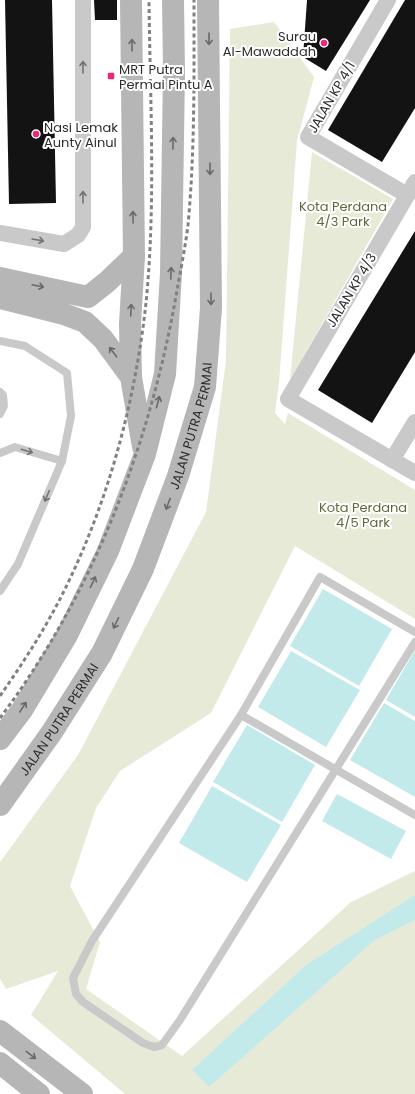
<svg xmlns="http://www.w3.org/2000/svg" width="415" height="1094" font-family="Poppins,sans-serif">
	<style>
		.green { fill: #e8ead8 }
		.water { fill: #c3eaeb }
		.building { fill: #131313 }
		.lines { fill: none; stroke-linecap: round; stroke-linejoin: round }
		.lane { stroke: #c9c9c9; stroke-width: 8 }
		.street { stroke: #c9c9c9; stroke-width: 16 }
		.secondary { stroke: #b6b6b6; stroke-width: 22 }
		.rail { stroke: #818181; stroke-width: 3; stroke-dasharray: 4 3; stroke-linecap: butt }
		.oneway { stroke: #6a6a6a }
		.oneway2 { stroke: #737373 }
		.poi-dot { fill: #ea2779; stroke: #fff; stroke-width: 1.5 }
		.labels { text-anchor: middle; stroke-width: 4; stroke-linejoin: round; paint-order: stroke }
		.poi-label { font-size: 13px; fill: #2c2c2c; stroke: #fff; text-anchor: start }
		.street-label { font-size: 13px; fill: #2c2c2c; stroke: #fff }
		.park-label { font-size: 13px; fill: #5f6839; stroke: #fff }
	</style>
	<rect width="100%" height="100%" fill="#fff"/>
	<!-- green -->
	<g class="green">
		<polygon points="274,22 314,77 297,141 279,383 275,413 285,424 288,413 415,490 415,619 295,546 211,713 120,771 96,808 70,886 100,942 86,989 182,1056 351,902 415,871 415,1094 125,1094 31,1015 58,971 6,989 0,979 0,862 78,755 206,512 226,360 230,29"/>
		<polygon points="312,152 393,199 290,380"/>
	</g>
	<!-- water -->
	<g class="water">
		<polygon points="323,589 392,629 359,686 290,646"/>
		<polygon points="415,650 415,717 386,700"/>
		<polygon points="291,651 360,690 326,747 258,707"/>
		<polygon points="384,703 415,721 415,797 350,760"/>
		<polygon points="247,725 315,765 282,822 213,782"/>
		<polygon points="212,786 281,825 247,882 179,843"/>
		<polygon points="337,794 406,831 391,859 322,821"/>
		<polygon points="415,895 415,920 375,940 209,1087 192,1070 306,965"/>
	</g>
	<!-- building -->
	<g class="building">
		<polygon points="5,0 52,0 56,203 9,204"/>
		<polygon points="94,0 117,0 117,20 95,20"/>
		<polygon points="307,0 370,0 326,71 303,57"/>
		<polygon points="405,0 415,0 415,108 382,162 328,130"/>
		<polygon points="415,231 415,352 372,423 318,390"/>
	</g>
	<g class="lines">
		<!-- lane -->
		<g class="lane">
			<polyline points="0,341 25,346 67,373 71,416 62,461 18,564 0,591"/>
			<polyline points="0,392 3,395 4,406 0,414"/>
			<polyline points="0,453 15,447 62,461"/>
			<polyline points="415,632 320,577 241,715 92,941 73,978 76,994 83,1002 143,1043 154,1047 162,1045 180,1020 415,642"/>
			<polyline points="241,715 415,815"/>
		</g>
		<!-- street -->
		<g class="street">
			<polyline points="388,0 308,137 407,195"/>
			<polyline points="415,182 288,399 415,473"/>
			<polyline points="0,233 64,244 78,235 83,227 83,0"/>
			<polyline points="392,460 415,422"/>
		</g>
		<!-- secondary -->
		<g class="secondary">
			<polyline points="131,0 134,256 130,324 131,377"/>
			<polyline points="0,278 88,297 107,282 134,256"/>
			<polyline points="0,298 64,314 85,322 103,339 131,377 143,447"/>
			<polyline points="0,739 22,710 67,635 108,551 145,454 165,374 171,273 174,71 173,0"/>
			<path id="s1" d="M0 805 52 732 102 653 143 569 178 476 205 387 211 308 208 0"/>
			<polyline points="0,1031 82,1094"/>
			<polyline points="0,1063 39,1094"/>
		</g>
		<!-- rail -->
		<g class="rail">
			<path d="M0 696C23 663 45 629 63 593 108 503 135 403 146 303 156 203 150 100 149 0"/>
			<path d="M0 718C92 595 149 448 176 296 180 273 185 249 188 225 195 150 194 75 194 0"/>
		</g>
	</g>
	<!-- one-way arrows -->
	<defs><path id="oneway-shaft" d="M-6 0H5M1.5-3L5.5 0L1.5 3" fill="none" stroke-width="1.6" stroke-linecap="round" stroke-linejoin="round"/></defs>
	<g class="oneway">
		<use href="#oneway-shaft" transform="translate(209 39) rotate(90)"/>
		<use href="#oneway-shaft" transform="translate(132 45) rotate(-91)"/>
		<use href="#oneway-shaft" transform="translate(173 143) rotate(-89)"/>
		<use href="#oneway-shaft" transform="translate(210 169) rotate(90)"/>
		<use href="#oneway-shaft" transform="translate(133 217) rotate(-91)"/>
		<use href="#oneway-shaft" transform="translate(171 273) rotate(-88)"/>
		<use href="#oneway-shaft" transform="translate(38 286) rotate(12)"/>
		<use href="#oneway-shaft" transform="translate(211 299) rotate(90)"/>
		<use href="#oneway-shaft" transform="translate(131 310) rotate(-87)"/>
		<use href="#oneway-shaft" transform="translate(113 352) rotate(-127)"/>
		<use href="#oneway-shaft" transform="translate(158 402) rotate(-75)"/>
		<use href="#oneway-shaft" transform="translate(168 504) rotate(111)"/>
		<use href="#oneway-shaft" transform="translate(93 582) rotate(-64)"/>
		<use href="#oneway-shaft" transform="translate(116 623) rotate(116)"/>
		<use href="#oneway-shaft" transform="translate(23 707) rotate(-57)"/>
		<use href="#oneway-shaft" transform="translate(31 1055) rotate(38)"/>
	</g>
	<g class="oneway2">
		<use href="#oneway-shaft" transform="translate(83 67) rotate(-90)"/>
		<use href="#oneway-shaft" transform="translate(83 197) rotate(-90)"/>
		<use href="#oneway-shaft" transform="translate(38 240) rotate(10)"/>
		<use href="#oneway-shaft" transform="translate(27 451) rotate(17)"/>
		<use href="#oneway-shaft" transform="translate(47 496) rotate(113)"/>
	</g>
	<!-- markers -->
	<g class="poi-dot">
		<circle cx="324" cy="43" r="4"/>
		<rect x="107" y="72" width="8" height="8" rx="2"/>
		<circle cx="36" cy="134" r="4"/>
	</g>
	<g class="labels">
		<!-- poi labels -->
		<g class="poi-label">
			<text x="316" y="41" text-anchor="end">Surau<tspan x="316" dy="15">Al-Mawaddah</tspan></text>
			<text x="119" y="74">MRT Putra<tspan x="119" dy="15">Permai Pintu A</tspan></text>
			<text x="44" y="132">Nasi Lemak<tspan x="44" dy="15">Aunty Ainul</tspan></text>
		</g>
		<!-- street labels -->
		<g class="street-label">
			<text transform="translate(331 97) rotate(-60)" y="5">JALAN KP 4/1</text>
			<text transform="translate(351 290) rotate(-59)" y="5">JALAN KP 4/3</text>
			<text dy="5" stroke="none"><textPath href="#s1" startOffset="428">JALAN PUTRA PERMAI</textPath></text>
			<text dy="5" stroke="none"><textPath href="#s1" startOffset="104">JALAN PUTRA PERMAI</textPath></text>
		</g>
		<!-- park labels -->
		<g class="park-label">
			<text x="343" y="211">Kota Perdana<tspan x="343" dy="15">4/3 Park</tspan></text>
			<text x="363" y="512">Kota Perdana<tspan x="363" dy="15">4/5 Park</tspan></text>
		</g>
	</g>
</svg>
